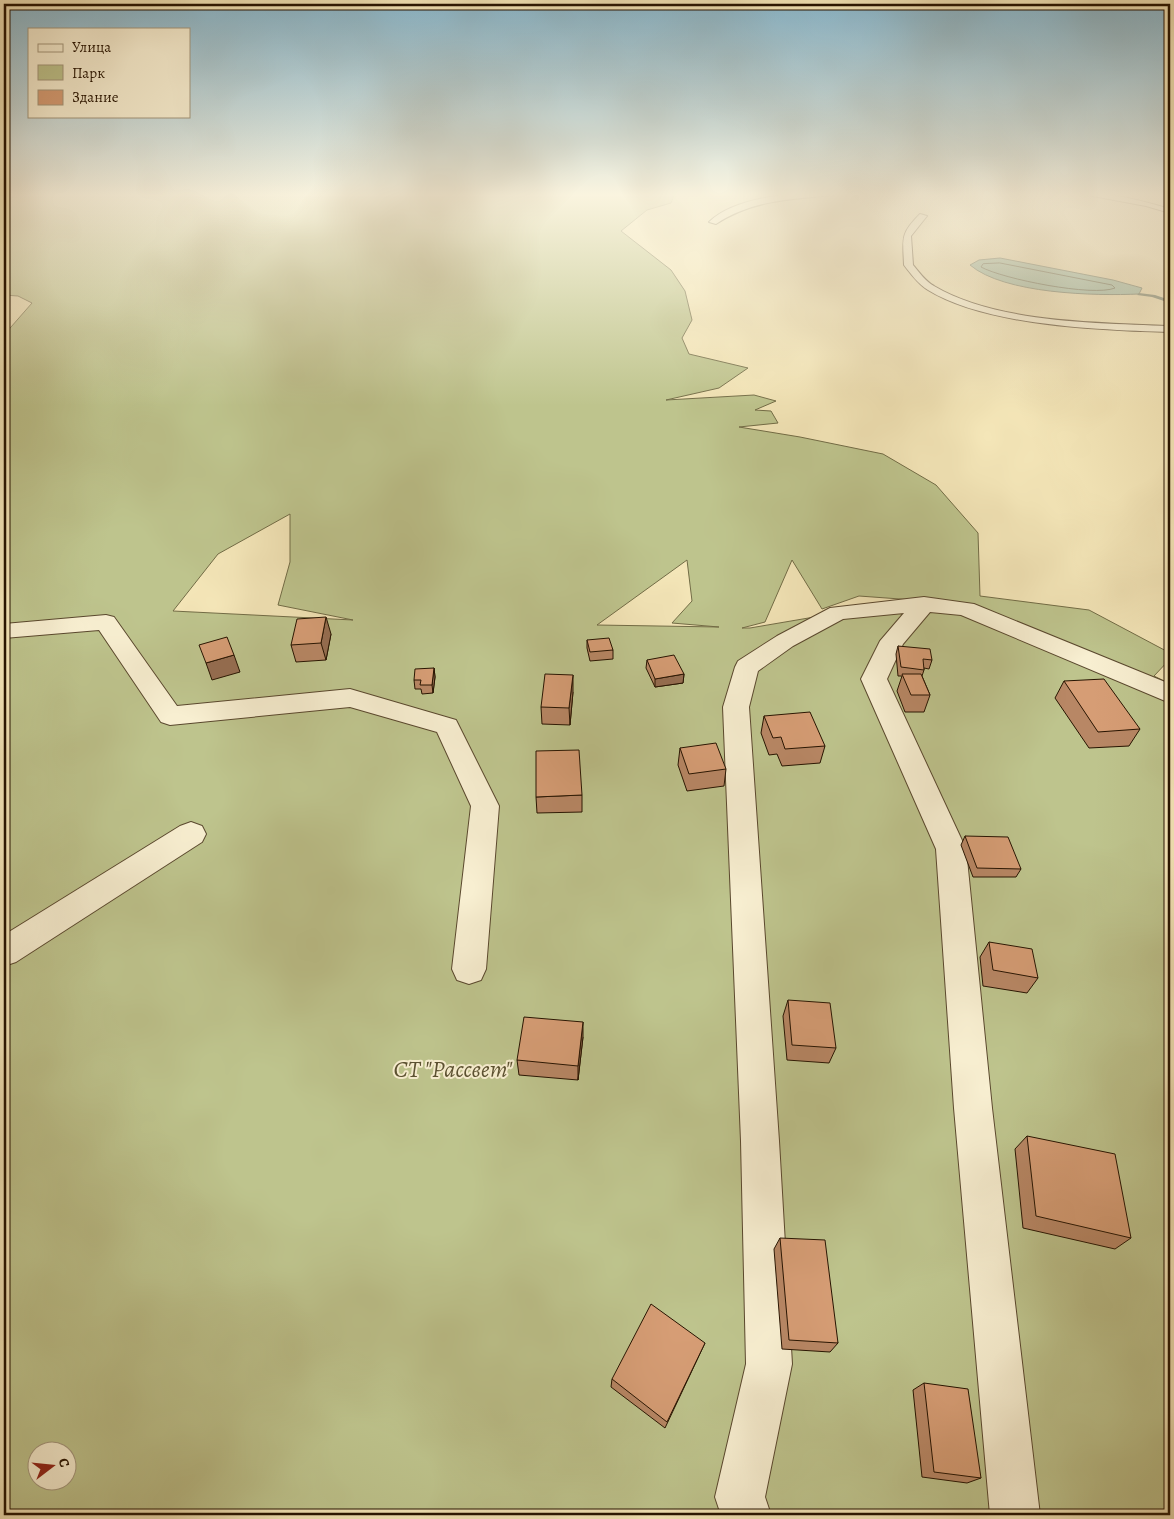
<svg xmlns="http://www.w3.org/2000/svg" width="1174" height="1519" font-family="Alegreya,serif">
	<style>
		.green { fill: #bec48d; stroke: #726c46; fill-rule: evenodd }
		.water { fill: #9cc0ac; stroke: #6d7b67 }
		.lines { fill: none; stroke-linecap: round; stroke-linejoin: round }
		.shore { stroke: #616a56; stroke-width: 1 }
		.stream { fill: #6d7b67; fill-rule: evenodd }
		.service-casing { stroke: #5a482e; stroke-width: 2 }
		.minor-casing { stroke: #5a482e; stroke-width: 2 }
		.service { fill: #f8efd1; fill-rule: evenodd }
		.minor { fill: #f8efd1; fill-rule: evenodd }
		.wall { fill: #b88765; stroke: #261300 }
		.shaded-wall { fill: #966e52; stroke: #261300 }
		.building { fill: #d69d75; stroke: #261300 }
		.labels { text-anchor: middle; stroke-width: 4; stroke-linejoin: round; paint-order: stroke }
		.near-park-label { font-size: 24px; font-style: italic; fill: #5b5131; stroke: #f8efd1 }
	</style>
	<rect width="100%" height="100%" fill="#f4e6b8"/>
	<filter id="stains"><feTurbulence type="fractalNoise" baseFrequency=".004" numOctaves="4"/><feColorMatrix values="0 0 0 0 .2 0 0 0 0 .09 0 0 0 0 .02 0 0 0 .5 -.17"/></filter>
	<radialGradient id="worn" r=".72"><stop offset=".6" stop-color="#630" stop-opacity="0"/><stop offset="1" stop-color="#630" stop-opacity=".3"/></radialGradient>
	<!-- green -->
	<path class="green" d="M4 193H675L671 203 647 210 621 231 671 270 685 291 692 320 682 338 689 354 748 368 719 388 666 400 754 395 776 401 755 410 771 411 778 423 739 427 800 437 883 454 936 485 978 533 980 596 1089 610 1170 653V659L1154 676 1170 684V1515H4V335L32 303 18 296 4 295V207L7 203H4ZM290 514V562L278 605 353 620 173 611 218 554ZM687 560 692 601 672 623 719 627 597 625ZM792 560 822 609 859 596 914 600 750 628H742L765 622ZM38 1452H68V1482H38Z"/>
	<!-- water -->
	<path class="water" d="M1000 258 1113 280 1142 288 1139 294C1095 296 1004 294 970 265L979 260Z"/>
	<g class="lines">
		<!-- shore -->
		<path class="shore" d="M1000 263 1112 285 1115 288C1093 297 1003 279 981 267L983 264Z"/>
		<!-- stream -->
		<polygon class="stream" points="1139,293 1155,295 1170,300 1170,303 1152,297 1137,295"/>
		<!-- service casing -->
		<g class="service-casing">
			<g id="service">
				<path d="M838 193 834 195C792 199 752 200 716 224L709 222C737 195 800 192 838 193Z"/>
				<path d="M1077 193C1108 192 1141 200 1170 209V213L1146 206Z"/>
				<path d="M920 214 927 216 911 236 913 265C919 272 926 282 934 286 996 323 1099 323 1170 326V332C1102 330 986 326 928 290 919 285 910 273 904 265 903 238 900 234 920 214Z"/>
			</g>
		</g>
		<!-- minor casing -->
		<g class="minor-casing">
			<g id="minor">
				<polygon points="924,597 974,604 1170,684 1170,703 961,615 930,612 903,644 887,679 966,849 992,1108 1040,1515 990,1515 954,1108 936,849 861,679 880,641 904,613 843,619 793,646 758,671 749,707 779,1141 792,1364 765,1497 771,1515 721,1515 715,1497 746,1364 741,1141 723,707 735,667 738,661 777,636 830,608"/>
				<polygon points="106,615 114,617 177,706 350,689 456,720 499,806 486,969 481,980 469,984 457,980 452,969 471,806 437,732 350,707 170,725 161,722 99,630 4,638 4,624"/>
				<polygon points="191,822 202,826 206,834 202,842 16,962 4,966 4,935 180,826"/>
			</g>
		</g>
		<!-- service -->
		<use href="#service" class="service"/>
		<!-- minor -->
		<use href="#minor" class="minor"/>
	</g>
	<!-- wall -->
	<g class="wall">
		<polygon points="331,634 326,660 296,662 291,645"/>
		<polygon points="587,640 613,650 613,659 590,661 587,648"/>
		<polygon points="898,646 932,660 929,669 924,668 924,670 922,676 930,695 924,712 905,712 897,691 902,676 898,676 896,654"/>
		<polygon points="647,660 684,674 683,683 655,687 646,668"/>
		<polygon points="434,668 435,677 433,693 422,694 421,689 415,689 414,680"/>
		<polygon points="1064,681 1140,729 1129,746 1089,748 1055,698"/>
		<polygon points="573,692 570,725 542,724 541,707"/>
		<polygon points="764,716 825,746 820,763 782,766 777,754 769,755 761,733"/>
		<polygon points="680,748 726,769 724,786 687,791 678,765"/>
		<polygon points="582,795 582,812 537,813 536,797"/>
		<polygon points="965,836 1021,869 1016,877 973,877 961,845"/>
		<polygon points="989,942 1038,978 1027,993 983,986 980,957"/>
		<polygon points="788,1000 836,1048 829,1063 787,1060 783,1016"/>
		<polygon points="583,1037 578,1080 519,1075 517,1060"/>
		<polygon points="1027,1136 1131,1238 1115,1249 1023,1228 1015,1149"/>
		<polygon points="780,1238 838,1343 830,1352 782,1349 774,1249"/>
		<polygon points="705,1343 665,1428 611,1387 612,1379"/>
		<polygon points="924,1383 981,1478 967,1483 922,1477 913,1390"/>
	</g>
	<!-- shaded-wall -->
	<g class="shaded-wall">
		<polygon points="326,617 331,634 326,660 321,643"/>
		<polygon points="234,655 240,672 212,680 206,663"/>
		<polygon points="434,668 435,677 433,693 432,685"/>
		<polygon points="684,674 683,683 655,687 655,679"/>
		<polygon points="573,675 573,692 570,725 569,708"/>
		<polygon points="583,1022 583,1037 578,1080 578,1066"/>
	</g>
	<!-- building -->
	<g class="building">
		<polygon points="326,617 321,643 291,645 297,619"/>
		<polygon points="227,637 234,655 206,663 199,645"/>
		<polygon points="609,638 613,650 590,652 587,640"/>
		<polygon points="898,646 930,649 932,660 923,659 924,670 901,667"/>
		<polygon points="674,655 684,674 655,679 647,660"/>
		<polygon points="434,668 432,685 420,685 421,680 414,680 415,669"/>
		<polygon points="545,674 573,675 569,708 541,707"/>
		<polygon points="902,674 921,674 930,695 911,695"/>
		<polygon points="1104,679 1140,729 1098,732 1064,681"/>
		<polygon points="810,712 825,746 785,749 781,737 773,738 764,716"/>
		<polygon points="716,743 726,769 689,774 680,748"/>
		<polygon points="579,750 582,795 536,797 536,751"/>
		<polygon points="965,836 1008,837 1021,869 977,868"/>
		<polygon points="989,942 1032,949 1038,978 993,970"/>
		<polygon points="788,1000 830,1003 836,1048 792,1045"/>
		<polygon points="524,1017 583,1022 578,1066 517,1060"/>
		<polygon points="1027,1136 1115,1154 1131,1238 1036,1216"/>
		<polygon points="780,1238 825,1240 838,1343 789,1340"/>
		<polygon points="651,1304 705,1343 667,1422 612,1379"/>
		<polygon points="924,1383 968,1389 981,1478 934,1472"/>
	</g>
	<!-- sky -->
	<linearGradient id="sky" x2="0" y2="1"><stop stop-color="#89b9d0"/><stop offset="0.48" stop-color="#faf4df"/><stop offset="1" stop-color="#faf4df" stop-opacity="0"/></linearGradient>
	<rect width="1174" height="406" fill="url(#sky)"/>
	<g class="labels">
		<!-- near-park labels -->
		<g class="near-park-label">
			<text x="453" y="1077">СТ "Рассвет"</text>
		</g>
	</g>
	<!-- margin -->
	<rect width="1174" height="1519" fill="none" stroke="#f4e6b8" stroke-width="20"/>
	<rect x="5" y="5" width="1164" height="1509" fill="none" stroke="#261300" stroke-width="2.5"/>
	<rect x="10" y="10" width="1154" height="1499" fill="none" stroke="#261300"/>
	<!-- legend -->
	<rect x="28" y="28" width="162" height="90" fill="#f8efd1" stroke="#a4977d"/>
	<rect x="38" y="44" width="25" height="8" fill="#f8efd1" stroke="#a4977d"/>
	<text x="72" y="52" font-size="15" fill="#261300">Улица</text>
	<rect x="38" y="65" width="25" height="15" fill="#bec48d" stroke="#a4977d"/>
	<text x="72" y="78" font-size="15" fill="#261300">Парк</text>
	<rect x="38" y="90" width="25" height="15" fill="#d69d75" stroke="#a4977d"/>
	<text x="72" y="102" font-size="15" fill="#261300">Здание</text>
	<!-- north arrow -->
	<g transform="translate(52 1466) rotate(74)"><circle r="24" fill="#f8efd1" stroke="#a4977d"/>
	<path d="M0-4L9 19L0 12L-9 19Z" fill="#8f2418"/>
	<text y="-8" font-size="14" font-weight="bold" text-anchor="middle" fill="#261300">С</text>
	</g>
	<rect width="100%" height="100%" filter="url(#stains)"/>
	<rect width="100%" height="100%" fill="url(#worn)"/>
</svg>
